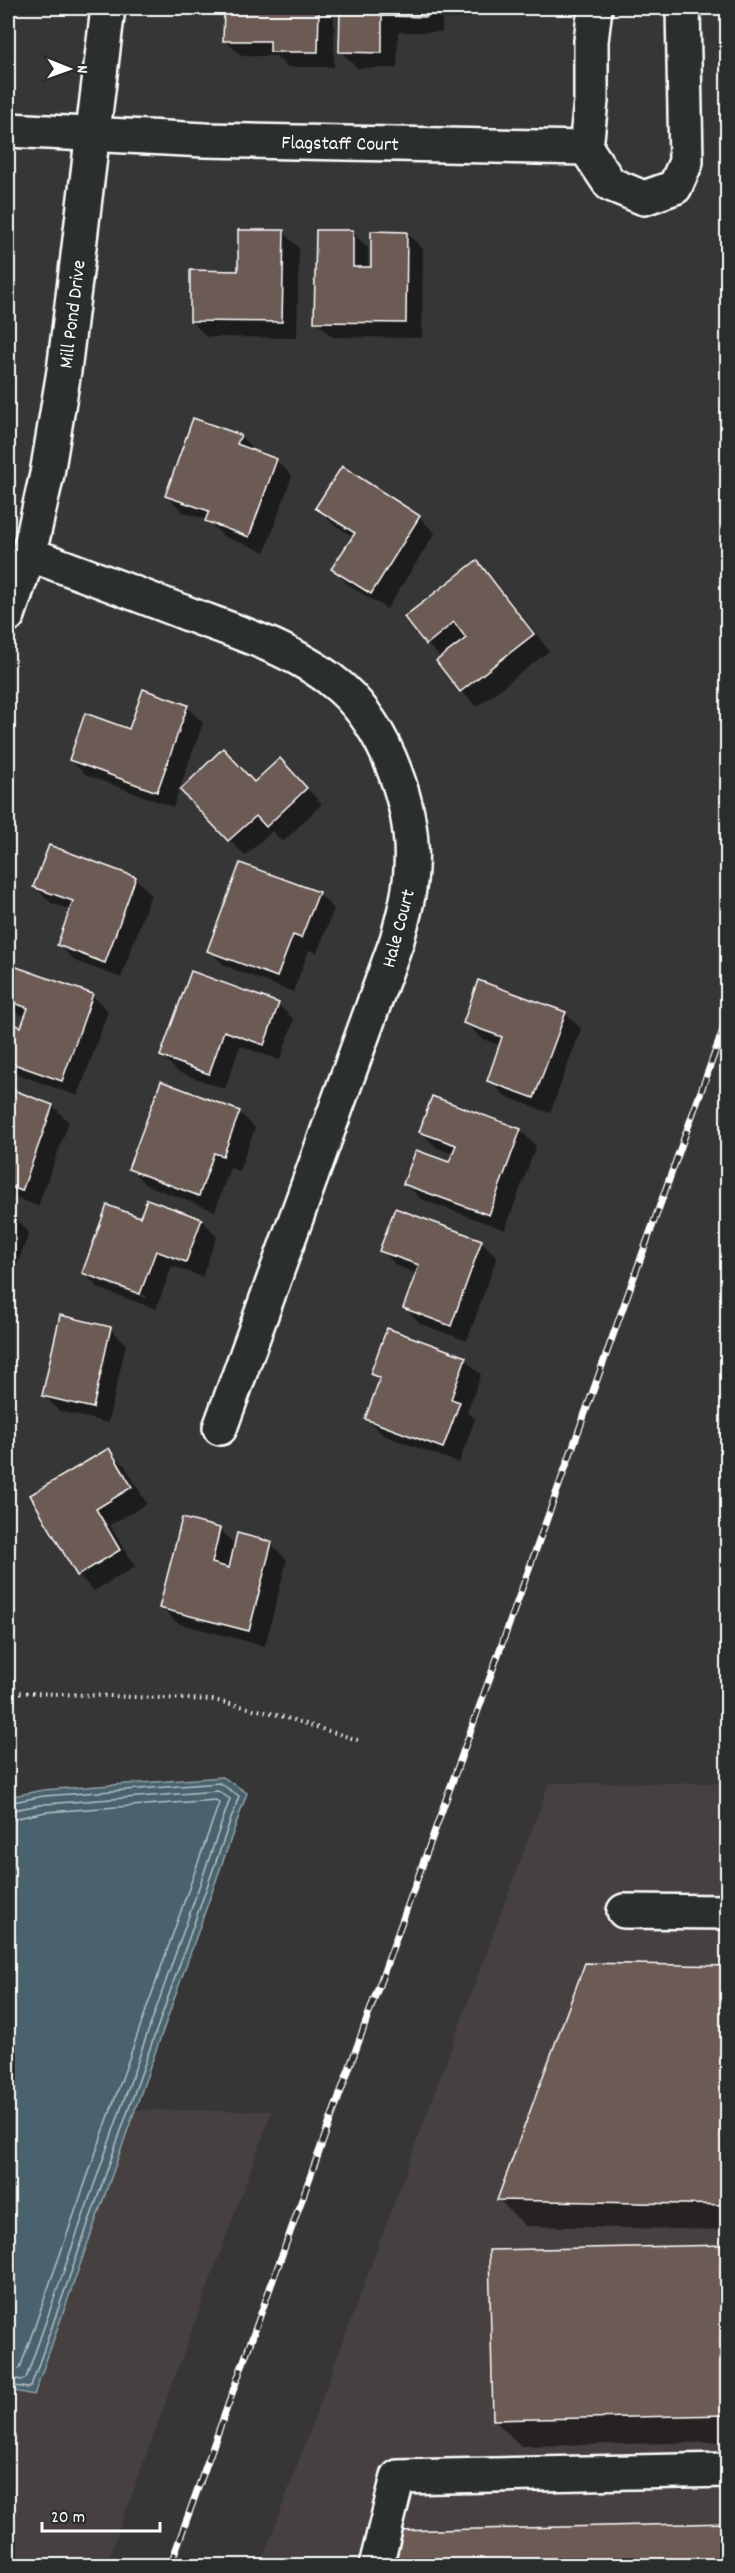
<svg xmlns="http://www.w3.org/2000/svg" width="735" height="2573" font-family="Dekko,sans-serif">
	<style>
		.built { fill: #47413f }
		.water { fill: #48626d; stroke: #91a1a7; stroke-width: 1.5 }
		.shadow { fill: #0007; fill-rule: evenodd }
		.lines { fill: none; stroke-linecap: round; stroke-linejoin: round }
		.shore { stroke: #b6c0c5; stroke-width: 1.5 }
		.building { fill: #6c5a55; stroke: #fff; stroke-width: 1.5 }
		.minor-casing { stroke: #fff; stroke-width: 38 }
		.path { stroke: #fff; stroke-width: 4; stroke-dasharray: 1.5 4.5; stroke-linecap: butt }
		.minor { stroke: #2a2d2e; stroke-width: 33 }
		.rail-casing { stroke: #fff; stroke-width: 7 }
		.rail { stroke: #2a2d2e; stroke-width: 4.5; stroke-dasharray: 14; stroke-linecap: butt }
		.labels { text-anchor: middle; stroke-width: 4.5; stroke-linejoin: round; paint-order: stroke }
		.street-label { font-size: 20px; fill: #fff; stroke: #2a2d2e }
	</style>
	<rect width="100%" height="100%" fill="#373636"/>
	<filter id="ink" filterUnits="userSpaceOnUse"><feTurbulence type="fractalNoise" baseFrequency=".0167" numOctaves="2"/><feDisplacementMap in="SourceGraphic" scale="12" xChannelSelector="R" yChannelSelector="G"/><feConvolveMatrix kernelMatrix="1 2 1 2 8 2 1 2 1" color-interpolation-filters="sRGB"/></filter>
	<g filter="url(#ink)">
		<!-- built -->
		<g class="built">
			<polygon points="549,1783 727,1783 727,2565 260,2566"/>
			<polygon points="8,2109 272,2111 106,2565 8,2566"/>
		</g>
		<!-- water -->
		<polygon class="water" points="223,1777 247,1793 34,2395 8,2390 8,1797 43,1790"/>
		<!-- shadow -->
		<g class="shadow">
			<polygon points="225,8 334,8 334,67 287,67 276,56 241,56 225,40"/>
			<polygon points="341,8 442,8 442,32 398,32 397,68 357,68 341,52"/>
			<polygon points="283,232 299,248 297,338 207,337 191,321"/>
			<polygon points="352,232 368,248 368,269 372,269 407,233 423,249 422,338 332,337 316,321"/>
			<polygon points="240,436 256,452 276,460 292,476 265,552 223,536 207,520 183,512 167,496"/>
			<polygon points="317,508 419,517 435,533 387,609 349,585 333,569 354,537 333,524"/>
			<polygon points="477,562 493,578 549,651 477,707 461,691 441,658 427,644"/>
			<polygon points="187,707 203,723 173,807 86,775 70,760"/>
			<polygon points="295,776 322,804 283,842 272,831 245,856 182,790 255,783"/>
			<polygon points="135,878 151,894 121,978 75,961 59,945 71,910 51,903 35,887"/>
			<polygon points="318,893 334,909 317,953 309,950 293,992 225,966 209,950"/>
			<polygon points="8,965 92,995 108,1011 78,1096 8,1071 8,1023 22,1029 26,1017 8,1009"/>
			<polygon points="278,1004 294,1020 280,1060 240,1046 225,1089 178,1072 162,1056"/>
			<polygon points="565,1013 581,1029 550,1113 505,1096 489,1080 501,1046 481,1038 465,1022"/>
			<polygon points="8,1090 53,1106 69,1122 38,1206 8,1195"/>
			<polygon points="239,1112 255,1128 239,1171 230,1168 215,1211 146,1185 130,1169"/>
			<polygon points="520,1130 536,1146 505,1230 421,1199 405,1183 450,1164 454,1154 437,1148 421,1132"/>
			<polygon points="8,1214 13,1216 29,1232 8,1291"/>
			<path d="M141 1219 201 1220 217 1236 202 1277 172 1266 156 1309 100 1289 84 1273ZM101 1279 147 1296 146 1298 101 1282Z"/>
			<polygon points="481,1241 497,1257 467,1341 421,1324 405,1308 417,1274 397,1266 381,1250"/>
			<polygon points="110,1328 126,1344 108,1423 59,1411 44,1395"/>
			<polygon points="465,1359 481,1375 467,1412 475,1419 459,1463 383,1435 367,1419 380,1383 372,1374"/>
			<polygon points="109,1450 125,1466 147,1504 110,1525 135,1567 94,1591 78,1575"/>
			<polygon points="220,1529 236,1546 271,1544 287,1560 265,1646 177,1623 161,1607"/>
			<polygon points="728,1968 728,2230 525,2226 499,2200"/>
			<polygon points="728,2246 728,2442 521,2446 494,2420"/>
		</g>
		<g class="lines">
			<!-- shore -->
			<g class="shore">
				<polyline points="8,1803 44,1796 220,1783 239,1796 31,2386 28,2388 8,2385"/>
				<polyline points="8,1811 45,1804 218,1791 230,1799 26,2378 23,2380 8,2378"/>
				<polyline points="8,1820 46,1812 216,1800 219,1803 20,2368 17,2370 8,2369"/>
			</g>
		</g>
		<!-- building -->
		<g class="building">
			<polygon points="224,8 319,8 318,52 270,52 270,41 223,41"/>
			<polygon points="340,8 427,8 427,17 382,16 382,53 339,52"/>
			<polygon points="238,230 284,230 282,322 190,321 190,270 238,271"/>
			<polygon points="316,230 353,230 353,267 371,267 371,231 407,232 406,323 314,322"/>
			<polygon points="193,418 241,435 237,444 277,459 249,537 205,521 209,511 165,496"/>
			<polygon points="342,466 420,516 371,594 331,569 355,533 315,508"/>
			<polygon points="477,560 534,634 460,692 436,661 466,638 454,622 426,645 404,617"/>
			<polygon points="143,689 188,705 157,792 69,760 85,713 129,729"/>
			<polygon points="223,748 254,782 280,758 307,788 266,827 256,816 228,841 180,790"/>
			<polygon points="49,845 136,877 105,963 57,945 73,901 33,887"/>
			<polygon points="240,863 319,892 301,938 293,935 277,977 207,951"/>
			<polygon points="8,964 93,994 62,1081 8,1062 8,1022 21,1027 28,1008 8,1001"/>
			<polygon points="191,971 279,1003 264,1045 224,1031 209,1074 160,1056"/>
			<polygon points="478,980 566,1012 534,1098 487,1081 502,1037 463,1023"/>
			<polygon points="161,1081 240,1111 223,1156 214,1153 199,1196 128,1169"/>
			<polygon points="8,1088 53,1105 22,1191 8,1186"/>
			<polygon points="432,1096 521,1129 489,1215 403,1184 416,1150 449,1162 456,1145 419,1132"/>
			<polygon points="147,1199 202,1219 186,1262 156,1251 140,1294 82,1273 107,1205 140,1217"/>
			<polygon points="395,1208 482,1240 451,1326 403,1308 419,1265 379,1251"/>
			<polygon points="8,1212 14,1214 8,1231"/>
			<polygon points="60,1315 111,1327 93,1408 42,1396"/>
			<polygon points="387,1328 466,1357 451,1399 460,1402 443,1448 365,1419 380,1378 370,1374"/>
			<polygon points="109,1448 132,1487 96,1509 120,1550 77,1576 30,1495"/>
			<polygon points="182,1518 220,1528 212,1563 229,1568 237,1533 272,1542 249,1631 159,1608"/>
			<polygon points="585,1963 728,1966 728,2205 497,2200"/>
			<polygon points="728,2245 728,2415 493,2420 489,2250"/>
			<polygon points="728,2523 728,2566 397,2566 396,2531"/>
		</g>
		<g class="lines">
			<!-- minor casing -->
			<g class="minor-casing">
				<g id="minor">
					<polyline points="595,8 591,41 591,101 586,148 610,184 644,198 675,187 686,162 683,8"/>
					<polyline points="8,130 205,140 586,148"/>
					<path d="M29 554C83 574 137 594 191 615 242 634 299 651 341 688 387 729 415 809 411 869 410 894 403 917 397 940L220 1428"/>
					<polyline points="8,615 29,554 47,474 64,371 108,8"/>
					<polyline points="624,1911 728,1912"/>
					<polyline points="376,2566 398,2477 728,2470"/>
				</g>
			</g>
			<!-- path -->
			<polyline class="path" points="8,1692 213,1700 271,1713 361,1741"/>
			<!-- minor -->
			<use href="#minor" class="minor"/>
			<!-- rail casing -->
			<g class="rail-casing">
				<polyline id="rail" points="170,2566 728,1016"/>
			</g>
			<!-- rail -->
			<use href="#rail" class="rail"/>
		</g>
	</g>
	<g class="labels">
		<!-- street labels -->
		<g class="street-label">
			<text transform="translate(340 142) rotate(1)" y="7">Flagstaff Court</text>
			<text transform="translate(71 314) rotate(-83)" y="7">Mill Pond Drive</text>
			<text transform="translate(397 928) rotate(-75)" y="7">Hale Court</text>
		</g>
	</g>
	<!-- margin -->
	<rect width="735" height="2573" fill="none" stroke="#2a2d2e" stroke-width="30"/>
	<rect x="15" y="15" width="705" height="2543" fill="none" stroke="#fff" stroke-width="2" filter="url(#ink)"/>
	<!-- north arrow -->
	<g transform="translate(69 69) rotate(91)" stroke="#2a2d2e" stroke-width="4.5" paint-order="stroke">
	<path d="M0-4.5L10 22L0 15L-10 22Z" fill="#ffffff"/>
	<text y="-9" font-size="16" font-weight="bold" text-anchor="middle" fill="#ffffff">N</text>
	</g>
	<!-- scale -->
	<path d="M42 2522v9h118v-9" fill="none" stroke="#ffffff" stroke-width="3"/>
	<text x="51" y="2522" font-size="18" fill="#ffffff" stroke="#2a2d2e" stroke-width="4.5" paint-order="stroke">20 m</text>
</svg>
